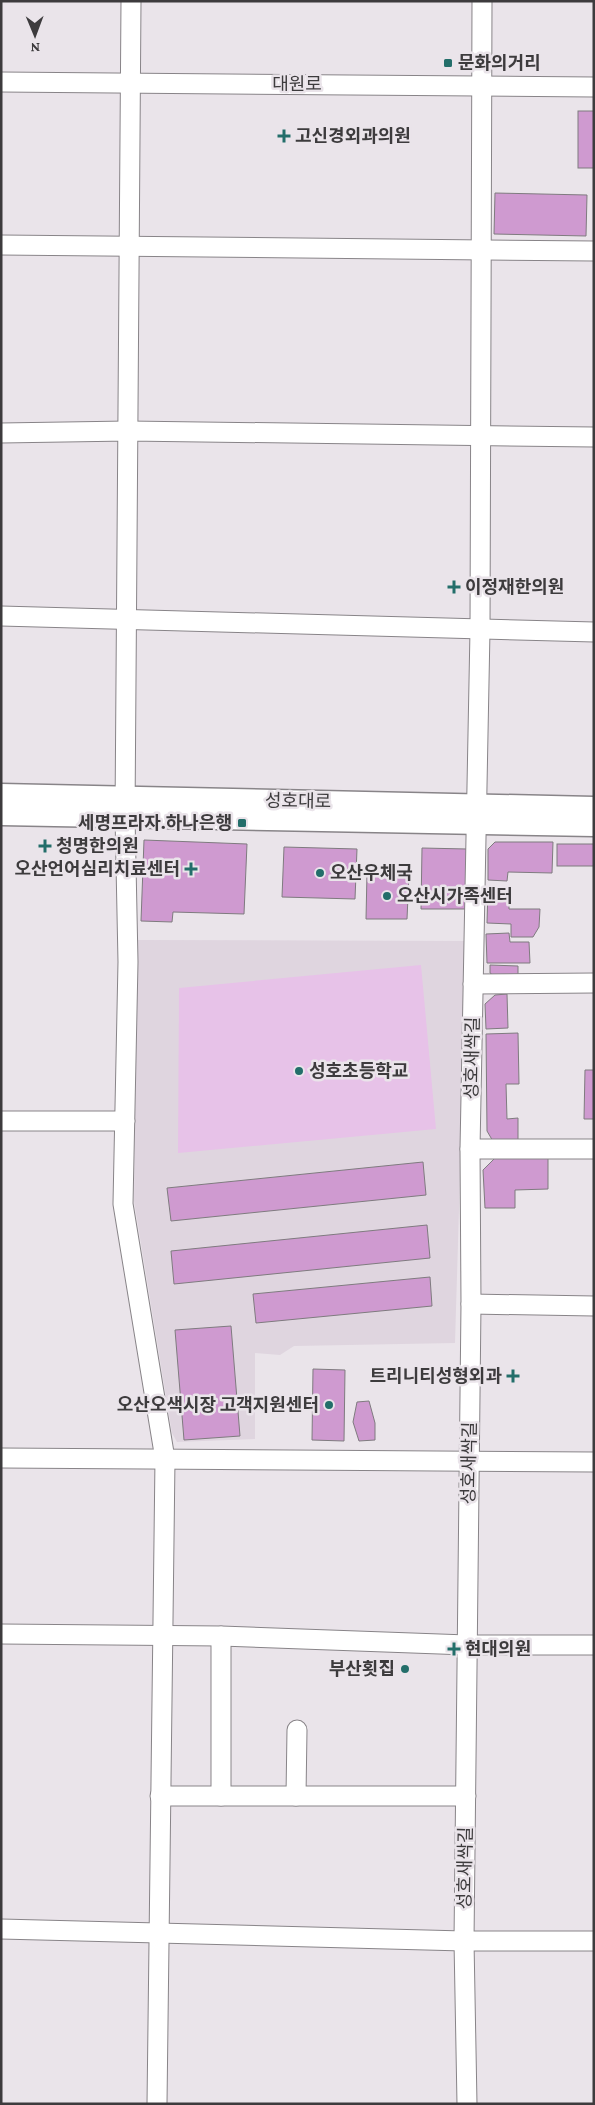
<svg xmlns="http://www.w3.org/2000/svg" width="595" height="2105" font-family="'Crimson Pro','Noto Sans KR',serif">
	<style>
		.built { fill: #dfd5df }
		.green { fill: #e7c2e8 }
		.building { fill: #cf9ad0; stroke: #7f7b7f }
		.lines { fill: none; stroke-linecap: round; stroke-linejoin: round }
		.minor-casing { stroke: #888488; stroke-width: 21 }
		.major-casing { stroke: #888488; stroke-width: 25 }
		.minor { stroke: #fff; stroke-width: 19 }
		.major { stroke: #fff; stroke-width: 22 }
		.poi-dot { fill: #236e6a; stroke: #eae4ea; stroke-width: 2 }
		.labels { text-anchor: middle; stroke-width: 5; stroke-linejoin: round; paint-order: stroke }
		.poi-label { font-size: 18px; font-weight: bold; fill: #3d3b3d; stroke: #eae4ea; text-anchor: start }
		.street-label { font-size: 18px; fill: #3d3b3d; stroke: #eae4ea }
	</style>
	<rect width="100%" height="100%" fill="#eae4ea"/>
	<!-- built -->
	<polygon class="built" points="137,940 467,941 455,1343 294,1346 280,1355 255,1353 255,1439 177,1442 172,1433 134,1201"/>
	<!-- green -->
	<polygon class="green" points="421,965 436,1129 178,1153 179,988"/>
	<!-- building -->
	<g class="building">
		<rect x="578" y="111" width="16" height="57"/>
		<polygon points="495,193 587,195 586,236 494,234"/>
		<polygon points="144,840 247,844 244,914 173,912 172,922 141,921"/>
		<polygon points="495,842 553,842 552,873 508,872 507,881 488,880 488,849"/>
		<rect x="557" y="844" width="37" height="22"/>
		<polygon points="284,847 357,849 355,899 282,897"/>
		<polygon points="422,848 467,849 466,909 421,909"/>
		<polygon points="367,873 409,874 407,919 366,919"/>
		<polygon points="488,888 509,888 509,909 540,909 539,927 533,937 511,937 511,924 487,923"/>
		<polygon points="509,933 510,942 529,942 530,963 487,963 486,934"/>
		<polygon points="490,965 518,966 518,978 497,978 490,973"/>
		<polygon points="507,994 508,1028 486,1029 485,1004 495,995"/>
		<polygon points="518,1033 519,1084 506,1084 507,1119 518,1118 518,1143 494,1143 487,1131 486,1034"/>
		<polygon points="585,1070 594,1070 594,1119 584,1119"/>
		<polygon points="495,1158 548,1158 548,1189 515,1190 515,1208 485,1208 483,1170"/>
		<polygon points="423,1162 426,1195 171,1221 167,1188"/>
		<polygon points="427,1225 430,1258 174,1284 171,1251"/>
		<polygon points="430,1277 432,1306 256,1323 253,1294"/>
		<polygon points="231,1326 240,1436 184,1440 175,1330"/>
		<polygon points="313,1369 345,1370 344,1441 312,1440"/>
		<polygon points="369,1401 375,1423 375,1440 359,1441 353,1422 357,1402"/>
	</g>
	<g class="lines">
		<!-- minor casing -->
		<g class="minor-casing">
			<g id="minor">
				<polyline points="131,1 125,816 128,962 123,1204 165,1459 157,2104"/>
				<polyline points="1,82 594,87"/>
				<polyline points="1,245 594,251"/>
				<polyline points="1,433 128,431 594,437"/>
				<polyline points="1,616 594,632"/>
				<polyline points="473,984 594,983"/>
				<polyline points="1,1121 125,1121"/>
				<polyline points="470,1149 594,1149"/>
				<polyline points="471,1304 594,1306"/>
				<polyline points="1,1458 594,1462"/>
				<polyline points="1,1634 221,1636 467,1645 594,1645"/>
				<polyline points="160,1796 466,1796"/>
				<polyline points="221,1796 221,1636"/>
				<polyline points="296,1796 297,1730"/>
				<polyline points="1,1929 464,1941 594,1941"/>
				<polyline points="467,2104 464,1941 471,1304 470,1149 480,630 482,1"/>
			</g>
		</g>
		<!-- major casing -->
		<g class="major-casing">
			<g id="major">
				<polyline points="1,795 594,808"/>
				<polyline points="1,814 594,825"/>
			</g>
		</g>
		<!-- minor -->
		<use href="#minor" class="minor"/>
		<!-- major -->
		<use href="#major" class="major"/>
	</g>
	<!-- markers -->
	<g class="poi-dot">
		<rect x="443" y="58" width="10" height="10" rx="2.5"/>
		<path d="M281.5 128.5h5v5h5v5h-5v5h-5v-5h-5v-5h5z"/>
		<path d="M451.5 579.5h5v5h5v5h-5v5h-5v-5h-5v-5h5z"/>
		<rect x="237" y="818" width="10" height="10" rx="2.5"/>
		<path d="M42.5 838.5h5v5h5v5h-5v5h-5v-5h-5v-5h5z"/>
		<path d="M188.5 861.5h5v5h5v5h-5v5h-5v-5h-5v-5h5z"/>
		<circle cx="320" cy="873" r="5"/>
		<circle cx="387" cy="896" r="5"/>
		<circle cx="299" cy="1071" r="5"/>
		<path d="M510.5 1368.5h5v5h5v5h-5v5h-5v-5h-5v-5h5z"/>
		<circle cx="329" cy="1405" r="5"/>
		<path d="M451.5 1641.5h5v5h5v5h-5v5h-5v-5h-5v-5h5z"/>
		<circle cx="405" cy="1669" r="5"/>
	</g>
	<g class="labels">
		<!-- poi labels -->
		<g class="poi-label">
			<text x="458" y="69">문화의거리</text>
			<text x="295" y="142">고신경외과의원</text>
			<text x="465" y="593">이정재한의원</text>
			<text x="232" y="829" text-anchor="end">세명프라자.하나은행</text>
			<text x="56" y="852">청명한의원</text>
			<text x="180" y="875" text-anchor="end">오산언어심리치료센터</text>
			<text x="330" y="879">오산우체국</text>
			<text x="397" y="902">오산시가족센터</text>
			<text x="309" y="1077">성호초등학교</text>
			<text x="502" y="1382" text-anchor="end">트리니티성형외과</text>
			<text x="319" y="1411" text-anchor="end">오산오색시장 고객지원센터</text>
			<text x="465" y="1655">현대의원</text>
			<text x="395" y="1675" text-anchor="end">부산횟집</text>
		</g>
		<!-- street labels -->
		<g class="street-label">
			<text x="297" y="90">대원로</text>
			<text transform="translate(298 801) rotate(1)" y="6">성호대로</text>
			<text transform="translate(472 1058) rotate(-89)" y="6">성호새싹길</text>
			<text transform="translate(469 1463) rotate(-89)" y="6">성호새싹길</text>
			<text transform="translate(465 1868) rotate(-89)" y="6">성호새싹길</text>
		</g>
	</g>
	<!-- border -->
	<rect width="595" height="2105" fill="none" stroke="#3d3b3d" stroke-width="5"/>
	<!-- north arrow -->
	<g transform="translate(35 35) rotate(179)" stroke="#eae4ea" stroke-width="4" paint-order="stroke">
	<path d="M0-4L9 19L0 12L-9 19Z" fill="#3d3b3d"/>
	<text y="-8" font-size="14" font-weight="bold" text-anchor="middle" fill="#3d3b3d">N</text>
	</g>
</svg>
